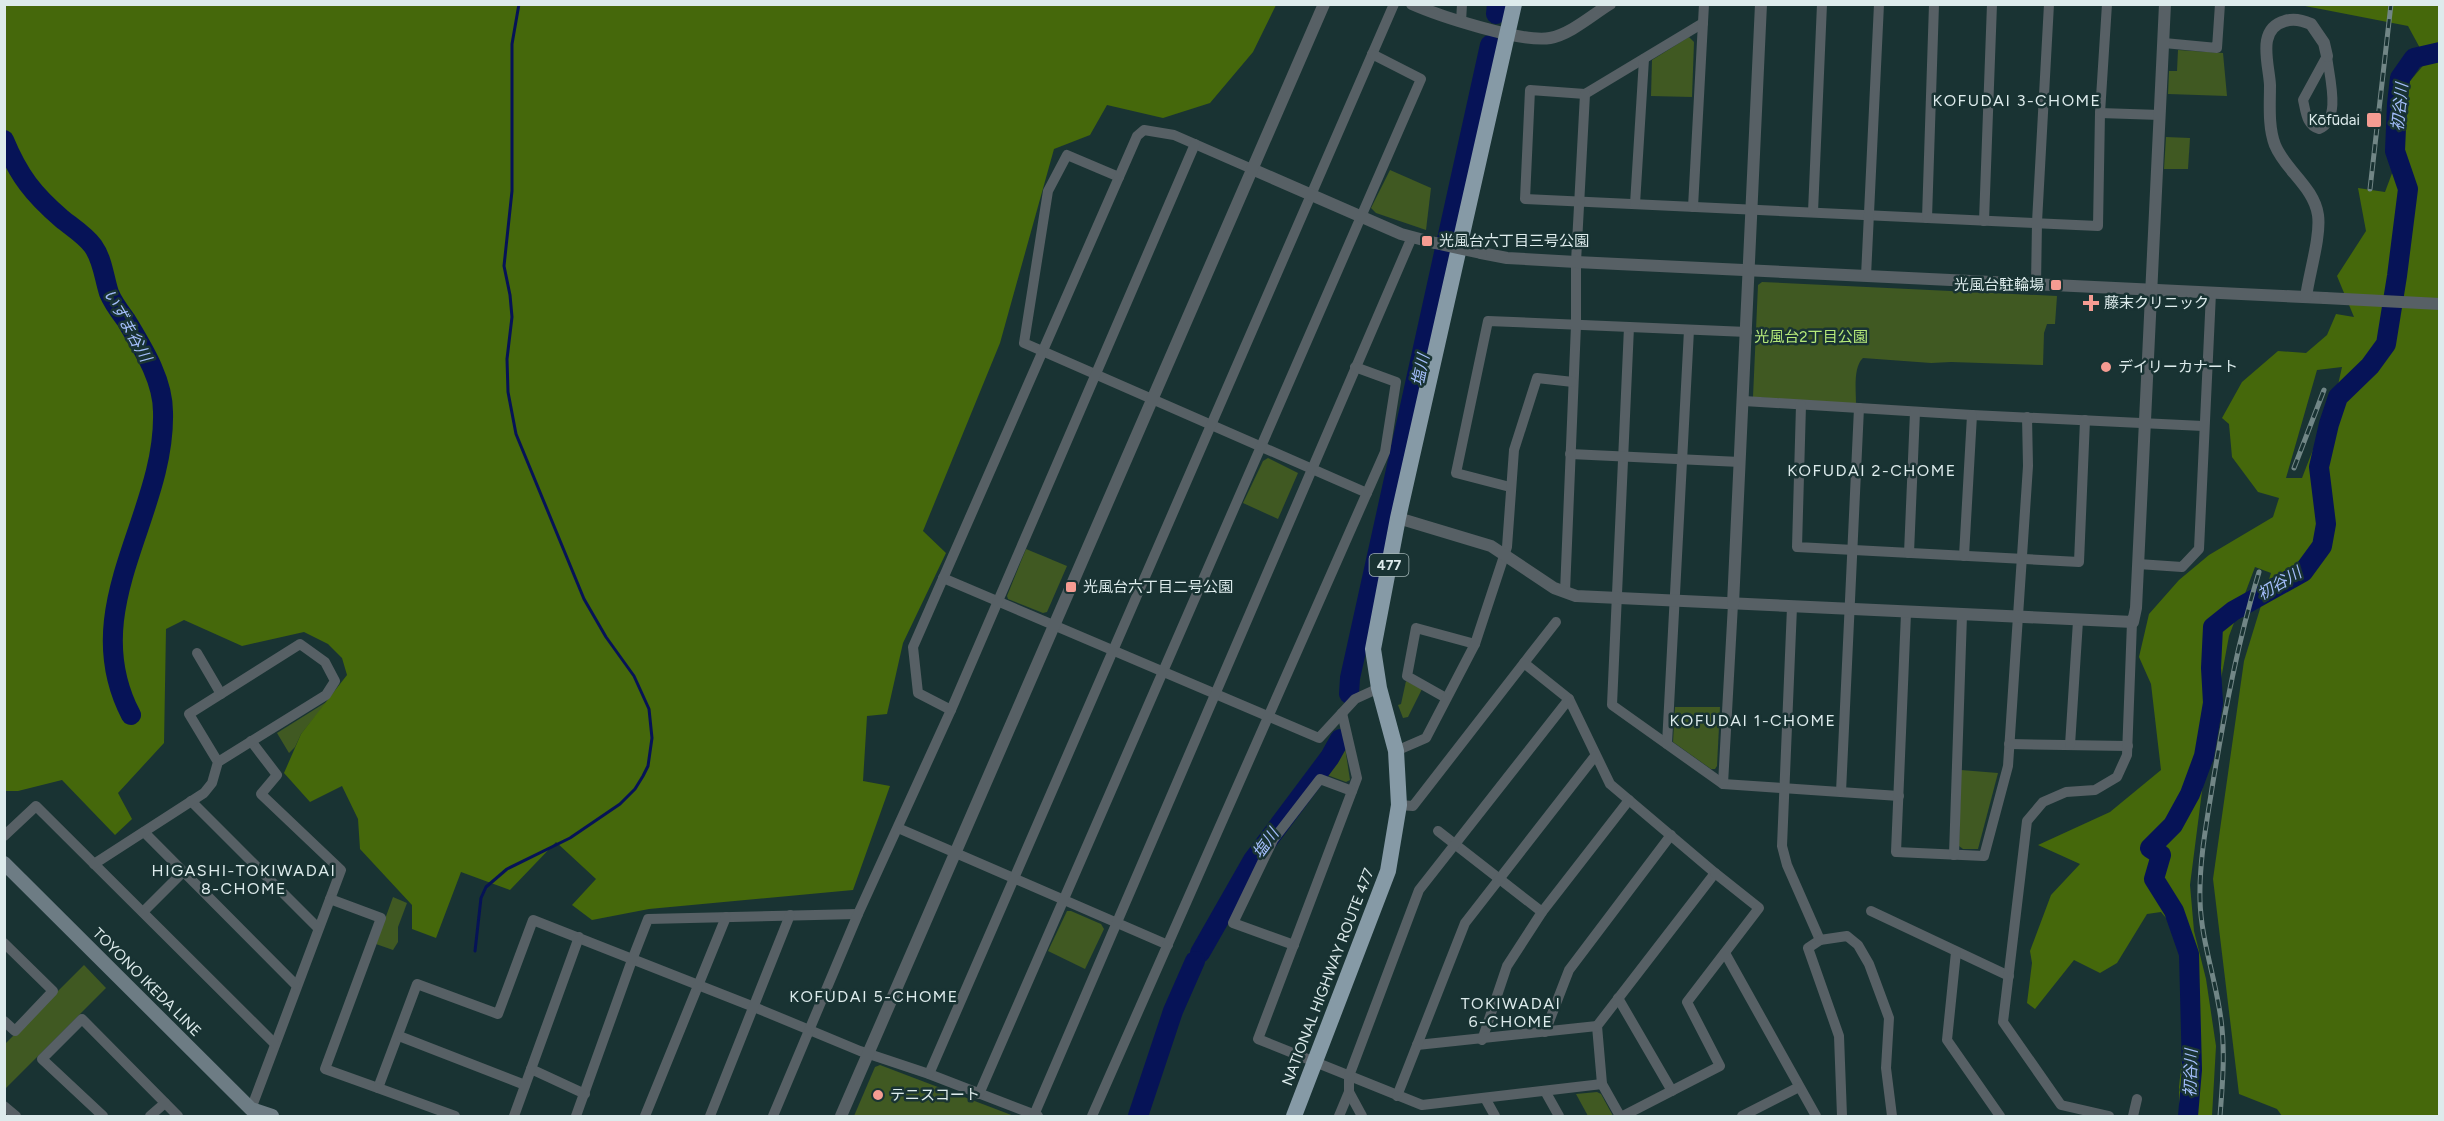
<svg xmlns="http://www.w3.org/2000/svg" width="2444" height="1121" font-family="Figtree,'Noto Sans JP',sans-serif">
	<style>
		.green { fill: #405922 }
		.forest { fill: #45680b; fill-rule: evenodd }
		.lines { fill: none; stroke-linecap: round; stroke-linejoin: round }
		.stream { stroke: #061357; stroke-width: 3 }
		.river { stroke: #061357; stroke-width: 20 }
		.minor { stroke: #576065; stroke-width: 10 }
		.tertiary { stroke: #576065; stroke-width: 12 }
		.secondary { stroke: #6d7c84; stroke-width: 14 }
		.trunk { stroke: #869aa6; stroke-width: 16 }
		.rail-casing { stroke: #718686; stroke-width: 5 }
		.rail { stroke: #193333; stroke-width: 3; stroke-dasharray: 9; stroke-linecap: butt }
		.tertiary-bridge { stroke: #576065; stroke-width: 12 }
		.poi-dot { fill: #f59c92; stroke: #193333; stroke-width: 2 }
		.labels { text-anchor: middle; stroke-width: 5; stroke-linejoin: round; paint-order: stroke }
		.shield { fill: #193333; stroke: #a2b4b4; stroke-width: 1.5 }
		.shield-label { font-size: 14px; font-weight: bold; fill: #ddebec }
		.poi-label { font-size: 15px; fill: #ddebec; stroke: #193333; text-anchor: start }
		.park-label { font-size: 15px; fill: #b6ea7a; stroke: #193333 }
		.street-label { font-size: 15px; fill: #ddebec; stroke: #193333 }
		.neighbourhood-label { font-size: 16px; letter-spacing: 1.5px; fill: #ddebec; stroke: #193333 }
		.water-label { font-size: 16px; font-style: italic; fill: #a4befb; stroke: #193333 }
	</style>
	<rect width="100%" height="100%" fill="#193333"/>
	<!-- green -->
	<g class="green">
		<polygon points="1689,37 1694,42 1692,97 1651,96 1652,60"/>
		<polygon points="2178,50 2223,53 2227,96 2168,94 2169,71 2177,71"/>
		<polygon points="2166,137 2190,138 2188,169 2164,169"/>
		<polygon points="1390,170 1431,188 1426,230 1376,213 1371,208"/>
		<path d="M1762 282 2057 296 2055 324H2047L2044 333 2043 365 1951 362 1931 363 1863 358C1853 367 1856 391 1856 404L1753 397 1758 285Z"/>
		<polygon points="1268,458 1298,473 1278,519 1243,503 1263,461"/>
		<polygon points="1026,549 1067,566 1047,612 1043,613 1008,599 1007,596"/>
		<polygon points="1406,681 1422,689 1408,717 1403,718 1398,705 1401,704"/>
		<polygon points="328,701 301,734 295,747 289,753 277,733"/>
		<polygon points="1675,707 1720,707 1717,766 1715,769 1711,769 1673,742"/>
		<polygon points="1344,741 1350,780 1346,782 1319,772 1341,742"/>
		<polygon points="1961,770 1998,773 1978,849 1963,849 1959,846"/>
		<polygon points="393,897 407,903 398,927 398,942 393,950 376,944"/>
		<polygon points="1067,911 1071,911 1101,924 1104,929 1085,969 1048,951"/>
		<polygon points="84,965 106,988 5,1089 5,1044"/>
		<polygon points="880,1065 1014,1116 854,1116 875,1067"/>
		<polygon points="1597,1092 1601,1094 1613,1116 1588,1116 1576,1094"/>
	</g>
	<!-- forest -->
	<g class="forest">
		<polygon points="5,5 1276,5 1253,52 1210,103 1163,118 1107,105 1090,135 1054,149 1000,343 923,531 946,553 903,643 887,714 867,716 863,781 890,786 853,890 649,909 592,920 572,905 596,879 556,842 510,890 461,872 436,938 412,929 412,905 360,849 358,819 342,786 310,802 284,773 301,734 347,675 342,658 328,644 304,632 242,646 184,620 166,629 164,743 118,793 132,819 115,835 62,780 18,791 5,791"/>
		<path d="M2300 5H2439V1116H2282L2277 1109 2239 1094 2213 879 2244 661 2271 573 2255 567 2229 636 2206 760 2190 885 2194 931 2206 979 2216 1046 2212 1116H2179V1087L2188 1003 2185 958 2176 930 2161 912 2147 914 2117 963 2100 973 2074 960 2035 1009 2027 1003 2032 963 2030 951 2051 895 2080 864 2038 845 2110 812 2161 770 2151 684 2139 657 2149 614 2179 580 2209 555 2273 517 2279 498 2258 492 2232 457 2229 424 2222 418 2242 382 2278 351 2306 353 2327 335 2336 314 2354 317 2337 276 2366 231 2358 188 2385 192 2403 144 2410 81 2427 61 2408 26ZM2342 367 2338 385 2302 478H2286L2317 370Z"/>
	</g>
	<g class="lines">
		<!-- stream -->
		<polyline class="stream" points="475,951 481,898 486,887 507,869 570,838 620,804 635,789 643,776 648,766 652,738 649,709 634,676 606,637 584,599 516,434 508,392 507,359 512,317 510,295 504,266 512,191 512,44 519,4"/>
		<!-- river -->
		<g class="river">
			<polyline points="1496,14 1497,4"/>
			<path d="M4 140C19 176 33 194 62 219 72 227 86 236 93 246 103 260 104 278 109 293 113 303 120 312 126 320 142 347 163 379 163 412 166 516 75 608 131 715"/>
			<polyline points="1349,694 1350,678 1490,45"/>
			<polyline points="1200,953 1253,860 1330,757 1340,739"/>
			<polyline points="1138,1116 1173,1011 1195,961"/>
			<polyline points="2188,1116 2192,1070 2189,954 2174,911 2154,879 2161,855 2150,848 2173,825 2190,794 2204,756 2213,703 2211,668 2213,627 2233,611 2303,572 2322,546 2326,524 2319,467 2329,424 2338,397 2370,366 2386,344 2397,276 2408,189 2395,151 2397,104 2400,78 2414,58 2440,52"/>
		</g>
		<!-- minor -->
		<g class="minor">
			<polyline points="1461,22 1462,4"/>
			<polyline points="1703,23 1585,94 1530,90 1525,199 2098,226 2100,113 2107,4"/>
			<polyline points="2164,43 2217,48 2220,4"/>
			<path d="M2327 56C2329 76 2342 120 2319 129 2306 125 2306 112 2303 100Z"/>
			<polyline points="2100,113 2160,115"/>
			<polyline points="1119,177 1067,155 1048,191 1024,343 1367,493"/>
			<polyline points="1635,204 1644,59"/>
			<polyline points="1693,207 1704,4"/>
			<polyline points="1813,212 1822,4"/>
			<polyline points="1927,218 1934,4"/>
			<polyline points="1984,221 1992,4"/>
			<polyline points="1866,276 1879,4"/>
			<polyline points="2036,285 2037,222 2049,4"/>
			<polyline points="1629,327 1612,705 1723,784 1899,796"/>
			<polyline points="1744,401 1972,415 2203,426"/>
			<polyline points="1801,405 1797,547 2079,562 2085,420"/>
			<polyline points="1570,454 1740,462"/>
			<polyline points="1510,487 1456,473 1488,321 1747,332"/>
			<polyline points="1909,553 1915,412"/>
			<polyline points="1964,556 1972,415"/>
			<polyline points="2138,564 2182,567 2199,549 2211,293"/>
			<polyline points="943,578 1319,738 1355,699 1379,688"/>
			<polyline points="1565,592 1576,325 1576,262 1585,94"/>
			<polyline points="1792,607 1782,846 1787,865 1820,940 1808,948 1839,1036 1842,1116"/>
			<polyline points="1906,613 1896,852 1984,856 2008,766 2028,466 2027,417"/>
			<polyline points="197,653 221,694"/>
			<polyline points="1524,663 1556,622"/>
			<polyline points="1446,698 1407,676 1416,628 1475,644"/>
			<polyline points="951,710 918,693 913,647 1137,136 1144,130 1174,135 1252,169"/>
			<polyline points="1342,713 1357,778 1258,1039 1422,1105 1602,1084"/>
			<polyline points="251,741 277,775 261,794 341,870 251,1109"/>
			<polyline points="1667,744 1689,330"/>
			<polyline points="2009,744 2128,746"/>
			<polyline points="2070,745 2078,621"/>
			<polyline points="1396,751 1426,738 1475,644 1507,547 1514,450 1537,378 1573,382"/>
			<polyline points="1723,784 1733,604"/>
			<polyline points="1841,792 1859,408"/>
			<polyline points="191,801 318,928"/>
			<polyline points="1399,805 1413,806 1524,663 1569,699 1610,784 1715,873 1597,1026 1602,1084 1620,1116"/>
			<polyline points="898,828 1168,945"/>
			<polyline points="1438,831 1542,912 1629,800"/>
			<polyline points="144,832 296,985"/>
			<polyline points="4,836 36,806 275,1044"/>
			<polyline points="1954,855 1962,615"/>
			<polyline points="94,864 204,793 212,783 218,762 189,714 300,644 325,662 335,681 326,695 218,762"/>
			<polyline points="330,899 381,918 325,1069 378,1088 417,984 498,1014 533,920 754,1007 860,1051 929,1074 1038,1116"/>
			<polyline points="1871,911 2009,976"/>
			<polyline points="143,912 183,872"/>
			<polyline points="1820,940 1847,936 1858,945 1869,964 1889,1018 1886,1068 1892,1116"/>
			<polyline points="4,943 53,991 15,1031 4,1021"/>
			<polyline points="1294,945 1233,923 1273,840 1320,779 1352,791"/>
			<polyline points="1956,952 1947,1040 2000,1116"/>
			<polyline points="1725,953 1816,1116"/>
			<polyline points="1618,998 1672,1091"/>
			<polyline points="1545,1032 1569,970 1671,835"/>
			<polyline points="399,1036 525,1085"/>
			<polyline points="1482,1040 1507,966 1542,912"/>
			<polyline points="1417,1045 1597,1026"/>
			<polyline points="531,1069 585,1094"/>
			<polyline points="929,1074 1394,4"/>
			<polyline points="378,1088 455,1116"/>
			<polyline points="1545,1091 1559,1116"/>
			<polyline points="1349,1092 1362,1116"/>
			<polyline points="979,1094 1421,79 1372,54"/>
			<polyline points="1397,1096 1465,923 1595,756"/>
			<polyline points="1485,1098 1495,1116"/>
			<polyline points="4,1106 16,1116"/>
			<polyline points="1034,1115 1412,237"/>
			<polyline points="103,1116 42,1059 82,1019 178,1116"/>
			<polyline points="150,1116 165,1103"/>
			<polyline points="514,1116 579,937"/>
			<polyline points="576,1116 632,960 648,919 858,914"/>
			<polyline points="645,1116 726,917"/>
			<polyline points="710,1116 790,915"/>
			<polyline points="773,1116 858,914 951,710 1195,144"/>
			<polyline points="1092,1116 1385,452 1396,382 1355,367"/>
			<polyline points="1339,1116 1349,1092 1349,1076 1419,890 1569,699"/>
			<polyline points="1623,1116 1720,1066 1687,1002 1759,908 1715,873"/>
			<polyline points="1742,1116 1799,1087"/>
			<polyline points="2109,1116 2061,1105 2003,1022 2027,821 2043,802 2066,792 2095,790 2117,777 2127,755 2132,622"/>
			<polyline points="2133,1116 2137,1099"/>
		</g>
		<!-- tertiary -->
		<g class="tertiary">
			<path d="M1412 4C1439 16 1522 43 1550 38 1571 34 1592 15 1610 4"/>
			<polyline points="1252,169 1401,234 1435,243"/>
			<polyline points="1481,253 1507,258 1576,262 2325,298"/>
			<path d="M2306 297C2309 274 2321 236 2318 215 2314 187 2285 170 2275 145 2268 127 2270 104 2270 85 2269 64 2256 29 2285 21 2294 18 2302 20 2311 24L2324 43 2327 56"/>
			<polyline points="1398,518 1491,546 1554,588 1576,596 2133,622 2136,608 2165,4"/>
			<polyline points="1733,604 1761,4"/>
			<polyline points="841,1116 1324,4"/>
		</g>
		<!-- secondary -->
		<polyline class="secondary" points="4,863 251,1109 272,1116"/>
		<!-- trunk -->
		<polyline class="trunk" points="1294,1116 1388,871 1399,805 1396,751 1379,688 1373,649 1398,518 1514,4"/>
		<!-- rail casing -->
		<g class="rail-casing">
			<g id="rail">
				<polyline points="2370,189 2391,4"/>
				<polyline points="2294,468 2324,390"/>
				<path d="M2220 1116C2223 1079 2226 1044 2219 1007 2213 971 2201 937 2200 900 2199 860 2207 821 2213 782 2225 710 2238 641 2259 572"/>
			</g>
		</g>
		<!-- rail -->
		<use href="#rail" class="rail"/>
		<!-- tertiary-bridge -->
		<g class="tertiary-bridge">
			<polyline points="1435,243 1481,253"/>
			<polyline points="2325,298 2440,304"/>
		</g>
	</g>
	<!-- markers -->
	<g class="poi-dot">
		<rect x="2366" y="112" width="16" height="16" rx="3"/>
		<rect x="1421" y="235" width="12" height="12" rx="3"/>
		<rect x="2050" y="279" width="12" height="12" rx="3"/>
		<path d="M2088 294h6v6h6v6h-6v6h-6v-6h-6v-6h6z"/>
		<circle cx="2106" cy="367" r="6"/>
		<rect x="1065" y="581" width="12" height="12" rx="3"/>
		<circle cx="878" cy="1095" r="6"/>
	</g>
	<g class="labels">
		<!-- shield labels -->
		<rect class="shield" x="1369.5" y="554" width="39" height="22" rx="4.5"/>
		<g class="shield-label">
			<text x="1389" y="570">477</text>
		</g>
		<!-- poi labels -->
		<g class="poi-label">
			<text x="2360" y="125" text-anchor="end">Kōfūdai</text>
			<text x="1439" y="246">光風台六丁目三号公園</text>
			<text x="2044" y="290" text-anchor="end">光風台駐輪場</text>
			<text x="2104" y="308">藤末クリニック</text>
			<text x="2118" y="372">デイリーカナート</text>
			<text x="1083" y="592">光風台六丁目二号公園</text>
			<text x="890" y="1100">テニスコート</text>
		</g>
		<!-- park labels -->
		<g class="park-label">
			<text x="1811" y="342">光風台2丁目公園</text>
		</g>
		<!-- street labels -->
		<g class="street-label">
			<text transform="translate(1328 977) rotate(-69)" y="5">NATIONAL HIGHWAY ROUTE 477</text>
			<text transform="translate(147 982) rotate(45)" y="5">TOYONO IKEDA LINE</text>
		</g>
		<!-- neighbourhood labels -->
		<g class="neighbourhood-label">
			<text x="2017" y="106">KOFUDAI 3-CHOME</text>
			<text x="1872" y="476">KOFUDAI 2-CHOME</text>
			<text x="1753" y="726">KOFUDAI 1-CHOME</text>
			<text x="244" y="876">HIGASHI-TOKIWADAI<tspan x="244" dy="18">8-CHOME</tspan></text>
			<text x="874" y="1002">KOFUDAI 5-CHOME</text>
			<text x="1511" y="1009">TOKIWADAI<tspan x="1511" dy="18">6-CHOME</tspan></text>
		</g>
		<!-- water labels -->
		<g class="water-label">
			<text transform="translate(2399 107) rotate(-84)" y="6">初谷川</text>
			<text transform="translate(128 325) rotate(61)" y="6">いずま谷川</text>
			<text transform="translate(1420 370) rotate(-78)" y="6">塩川</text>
			<text transform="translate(2279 583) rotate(-31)" y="6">初谷川</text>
			<text transform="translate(1265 843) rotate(-54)" y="6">塩川</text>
			<text transform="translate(2190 1073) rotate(-88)" y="6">初谷川</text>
		</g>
	</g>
	<!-- border -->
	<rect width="2444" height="1121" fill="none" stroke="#ddebec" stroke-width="12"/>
</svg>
